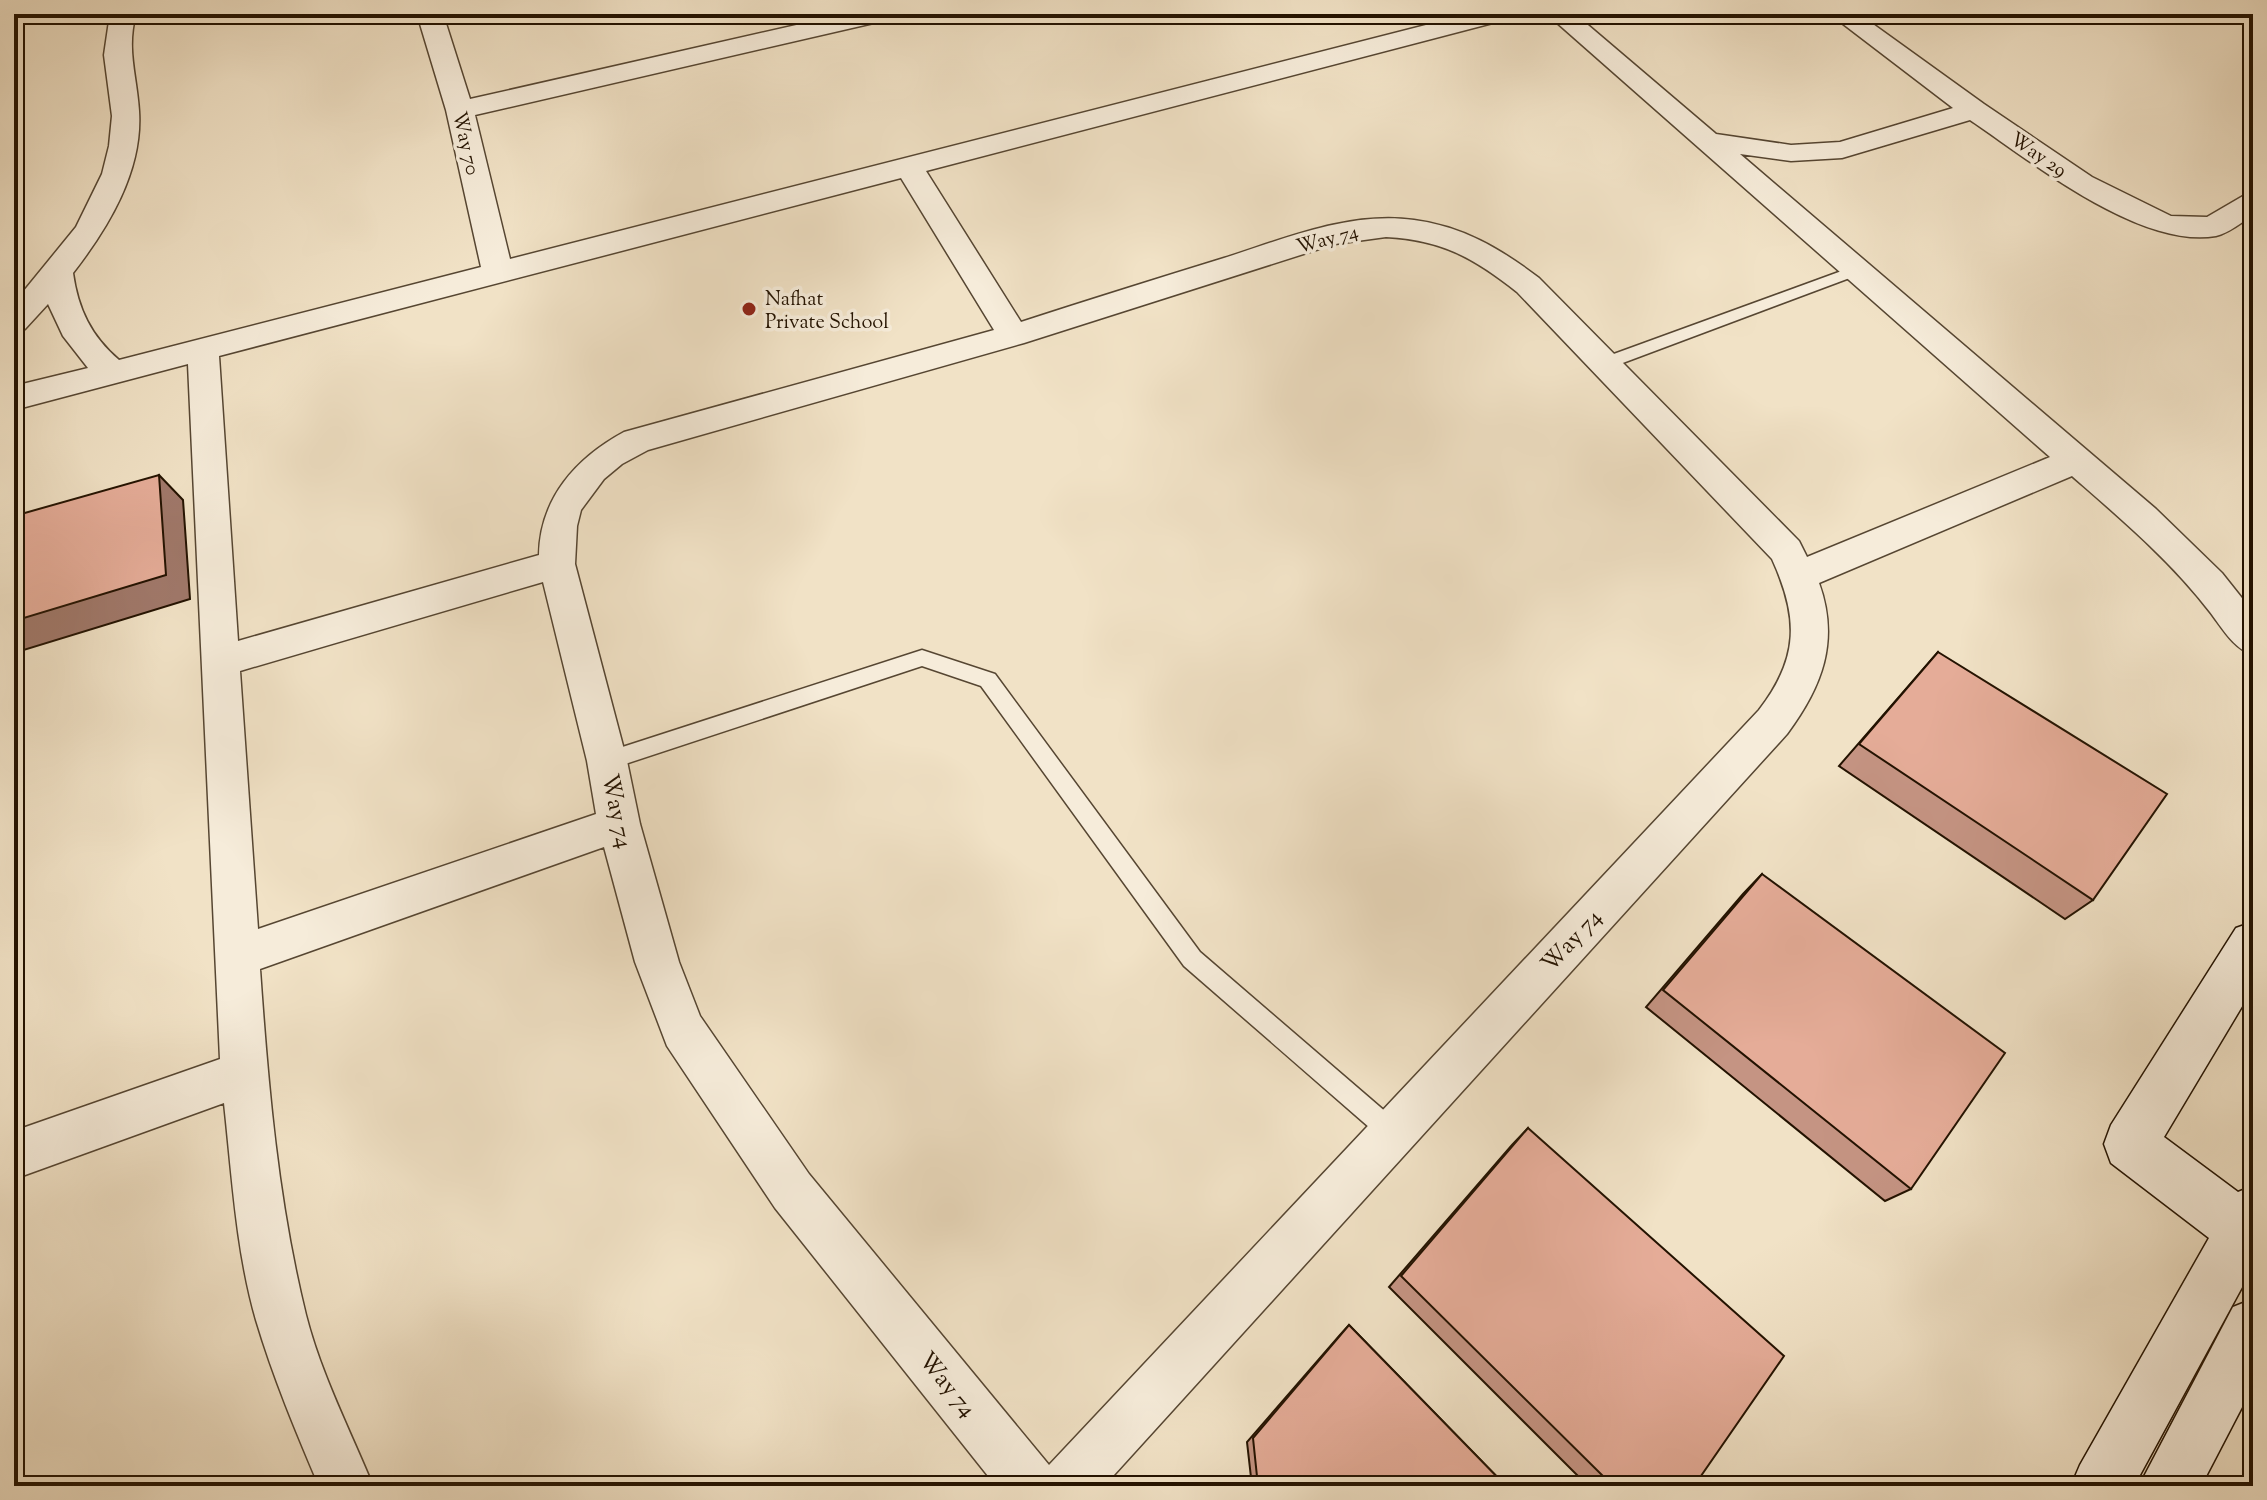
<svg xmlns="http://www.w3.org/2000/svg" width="2267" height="1500" font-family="'Sorts Mill Goudy',serif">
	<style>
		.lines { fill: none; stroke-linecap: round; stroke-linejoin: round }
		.service-casing { stroke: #564632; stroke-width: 3 }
		.minor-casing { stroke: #564632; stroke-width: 3 }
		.secondary-casing { stroke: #231200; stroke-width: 3 }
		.service { fill: #f6ecda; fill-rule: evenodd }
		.minor { fill: #f6ecda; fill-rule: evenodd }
		.secondary { fill: #f6ecda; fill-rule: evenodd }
		.wall { fill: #c59483; stroke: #231200; stroke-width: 2 }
		.shaded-wall { fill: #a0786a; stroke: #231200; stroke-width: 2 }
		.building { fill: #e5ac98; stroke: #231200; stroke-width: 2 }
		.poi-dot { fill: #8f2418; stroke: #f6ecda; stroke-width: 3 }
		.labels { text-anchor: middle; stroke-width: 7; stroke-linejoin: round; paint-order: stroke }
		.far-street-label { font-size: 20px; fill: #231200; stroke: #f6ecda }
		.far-poi-label { font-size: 20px; fill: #231200; stroke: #f6ecda; text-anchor: start }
		.street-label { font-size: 24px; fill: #231200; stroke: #f6ecda }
	</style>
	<rect width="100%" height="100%" fill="#f1e2c6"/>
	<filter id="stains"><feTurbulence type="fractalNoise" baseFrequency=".0025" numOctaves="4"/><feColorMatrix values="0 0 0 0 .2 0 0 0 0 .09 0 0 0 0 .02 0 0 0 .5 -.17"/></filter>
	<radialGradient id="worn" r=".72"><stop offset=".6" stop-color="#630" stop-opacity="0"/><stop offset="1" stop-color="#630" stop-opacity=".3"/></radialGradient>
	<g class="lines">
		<!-- service casing -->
		<g class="service-casing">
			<g id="service">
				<polygon points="1858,265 1863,267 1863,273 1612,367 1606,369 1598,363 1600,359"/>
				<polygon points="922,650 995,674 1200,952 1401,1125 1405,1133 1401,1141 1393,1145 1385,1141 1184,966 981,686 922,666 607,770 600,767 597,761 600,755 607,752"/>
			</g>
		</g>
		<!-- minor casing -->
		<g class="minor-casing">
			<path id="minor" d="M110 14H136C126 49 137 76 139 111 143 171 108 228 73 273 78 309 91 336 119 360L481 267 446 110 417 14H443L470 99 845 14H891L887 19 878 22 475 115 510 259 1469 14H1512L1508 19 926 171 1021 322C1088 300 1156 279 1224 258 1284 239 1349 211 1414 220 1462 226 1501 249 1539 278L1799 541 1807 557 2050 457 1547 14H1575L1716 134 1791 145 1840 142 1953 108 1830 14H1859L1984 104 2092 177 2171 216 2207 217 2243 196 2253 193V215C2242 222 2229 233 2216 236 2139 249 2031 161 1970 120L1842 158 1791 161 1740 154 2156 509 2222 573 2253 612V655C2233 648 2223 629 2210 612 2171 561 2120 518 2072 476L1819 583C1840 641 1822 687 1787 734L1104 1486H996L775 1208 667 1046 635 962 604 847 260 969C268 1085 278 1202 306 1315 321 1374 350 1430 373 1486H319C296 1432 273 1377 256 1320 236 1251 232 1175 224 1103L14 1179V1131L220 1059 188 364 14 410V386L88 368 63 336 48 304 25 329 14 333V303L76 227 102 174 109 146 112 116 104 55ZM901 178 994 330 624 432C576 458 540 498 539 555L238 641 219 356ZM1386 237C1442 240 1474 258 1517 292L1772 559C1799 618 1799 658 1759 710L1049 1465 809 1174 700 1016 679 962 640 824 627 761 575 564 577 526 581 510 604 479 622 464 648 450 1024 343 1335 244ZM543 582 587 761 596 814 258 929 240 671Z"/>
		</g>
		<!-- secondary casing -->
		<g class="secondary-casing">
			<g id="secondary">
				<polygon points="2253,922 2253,988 2164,1137 2238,1192 2253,1186 2253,1267 2134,1486 2071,1486 2080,1465 2209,1238 2111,1163 2104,1144 2111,1125 2236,928"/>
				<polygon points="2253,1299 2253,1386 2201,1486 2139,1486 2233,1307"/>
			</g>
		</g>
		<!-- service -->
		<use href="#service" class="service"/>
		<!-- minor -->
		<use href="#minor" class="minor"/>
		<!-- secondary -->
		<use href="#secondary" class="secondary"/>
	</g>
	<!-- wall -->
	<g class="wall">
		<polygon points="1938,652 2093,900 2065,919 1839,766"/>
		<polygon points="1762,874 1911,1189 1885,1201 1646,1007 1743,894"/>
		<polygon points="1528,1128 1694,1486 1588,1486 1389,1287 1512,1145"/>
		<polygon points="1349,1325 1506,1486 1252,1486 1247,1442 1340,1335"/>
	</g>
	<!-- shaded-wall -->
	<polygon class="shaded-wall" points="159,475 183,500 190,599 14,653 14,621"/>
	<!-- building -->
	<g class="building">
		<polygon points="159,475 166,575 14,621 14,516"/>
		<polygon points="1938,652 2167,794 2093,900 1859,744"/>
		<polygon points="1762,874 2005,1053 1911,1189 1663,990"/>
		<polygon points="1528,1128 1784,1356 1694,1486 1613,1486 1401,1276"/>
		<polygon points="1349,1325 1506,1486 1258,1486 1253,1438"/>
	</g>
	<!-- markers -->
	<circle class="poi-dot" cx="749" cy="309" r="8"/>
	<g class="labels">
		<!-- far-street labels -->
		<g class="far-street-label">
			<text transform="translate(467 143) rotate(77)" y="7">Way 70</text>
			<text transform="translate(2039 154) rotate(34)" y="7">Way 29</text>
			<text transform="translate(1327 238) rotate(-15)" y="7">Way 74</text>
		</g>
		<!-- far-poi labels -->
		<g class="far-poi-label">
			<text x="765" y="305">Nafhat<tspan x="765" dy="23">Private School</tspan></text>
		</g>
		<!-- street labels -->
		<g class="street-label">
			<text transform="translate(618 811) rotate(78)" y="8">Way 74</text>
			<text transform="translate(1571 940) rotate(-47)" y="8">Way 74</text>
			<text transform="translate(948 1384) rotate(51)" y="8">Way 74</text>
		</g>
	</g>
	<!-- margin -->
	<rect width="2267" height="1500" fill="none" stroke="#f1e2c6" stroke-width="48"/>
	<rect x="16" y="16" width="2235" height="1468" fill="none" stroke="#231200" stroke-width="4"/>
	<rect x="24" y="24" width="2219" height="1452" fill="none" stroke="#231200" stroke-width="2"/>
	<rect width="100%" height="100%" filter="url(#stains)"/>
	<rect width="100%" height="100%" fill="url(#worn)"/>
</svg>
